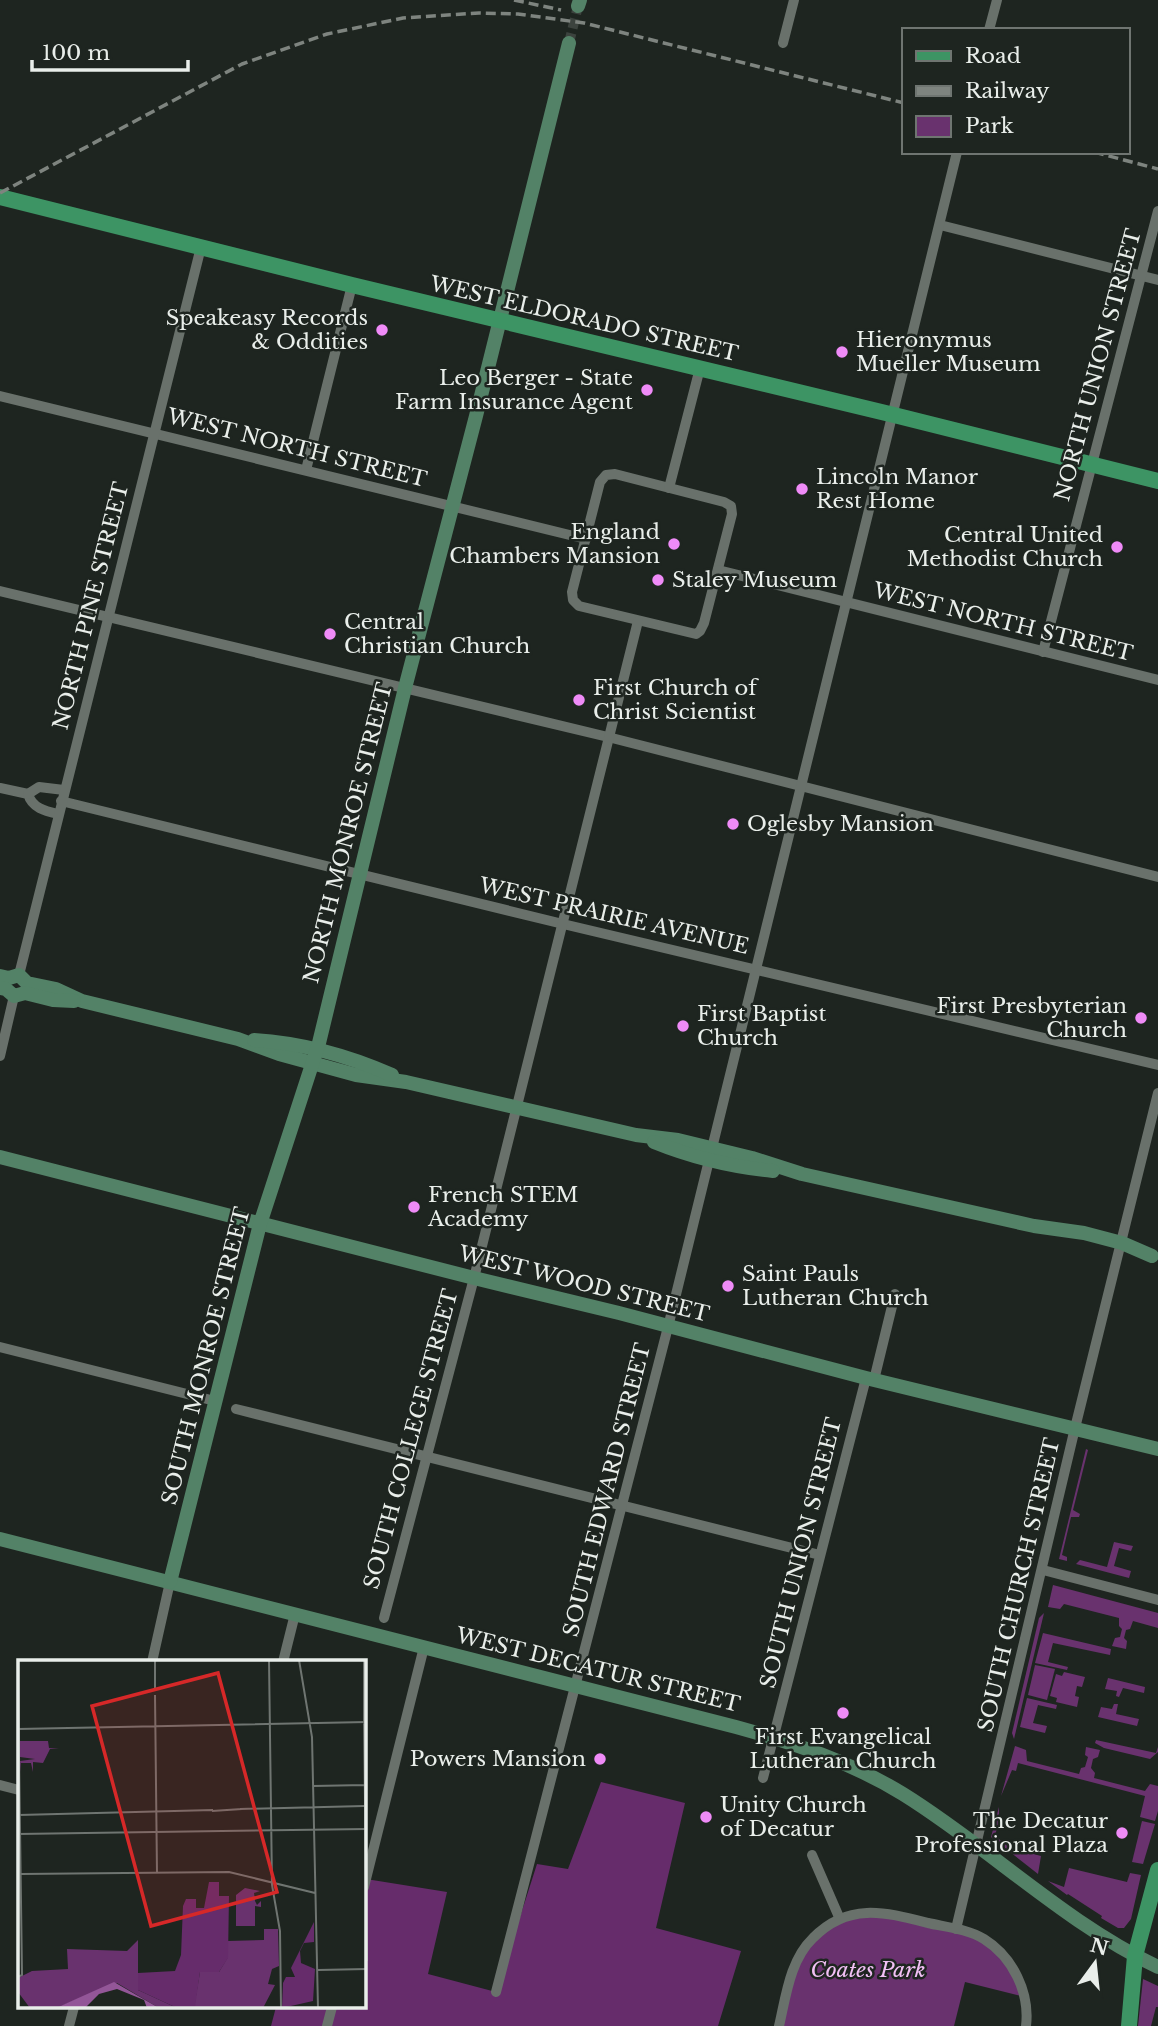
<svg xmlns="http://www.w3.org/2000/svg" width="1158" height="2026" font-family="'Libre Baskerville',serif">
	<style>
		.green { fill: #69326e }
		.forest { fill: #662c6b }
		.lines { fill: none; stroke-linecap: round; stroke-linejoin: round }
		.street-tunnel { stroke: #3c433e; stroke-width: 10; stroke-dasharray: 10 5; stroke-linecap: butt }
		.street { stroke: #69716b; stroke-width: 10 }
		.secondary { stroke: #538267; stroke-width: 14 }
		.primary { stroke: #3d9464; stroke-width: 16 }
		.rail { stroke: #7e847f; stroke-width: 3.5; stroke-dasharray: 10 5; stroke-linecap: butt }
		.poi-dot { fill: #ef8bf7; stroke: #1e2520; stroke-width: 2.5 }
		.labels { text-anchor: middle; stroke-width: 5; stroke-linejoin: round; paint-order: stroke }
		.poi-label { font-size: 21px; fill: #e9eeea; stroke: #1e2520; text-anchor: start }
		.street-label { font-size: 21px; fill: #e9eeea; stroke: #1e2520 }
		.park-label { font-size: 21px; font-style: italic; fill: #f2c0f5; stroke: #1e2520 }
		.inset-road { fill: none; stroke: #6f7571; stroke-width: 2 }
		.view { fill: #d62828; fill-opacity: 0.15; stroke: #d62828; stroke-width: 3.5 }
		.inset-edge { fill: none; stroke: #e9eeea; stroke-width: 3.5 }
	</style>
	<rect width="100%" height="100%" fill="#1e2520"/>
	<!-- green -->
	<g class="green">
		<polygon points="1086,1449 1088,1450 1073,1510 1080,1514 1079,1517 1071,1517 1062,1555 1067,1557 1067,1561 1059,1559"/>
		<polygon points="1114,1542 1133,1546 1131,1551 1119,1548 1114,1566 1131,1571 1129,1578 1076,1564 1080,1560 1107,1567"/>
		<polygon points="1053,1585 1158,1613 1158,1628 1133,1621 1130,1629 1126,1630 1124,1638 1127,1641 1126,1649 1112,1646 1115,1638 1120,1637 1122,1629 1119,1626 1119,1618 1064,1604 1060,1609 1048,1607"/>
		<polygon points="1044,1613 1014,1739 1012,1733 1039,1618"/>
		<polygon points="1043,1633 1111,1649 1110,1655 1053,1643 1048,1662 1068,1667 1067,1670 1035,1663"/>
		<polygon points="1035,1665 1055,1669 1047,1700 1028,1695"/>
		<polygon points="1064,1672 1085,1677 1082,1687 1077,1686 1075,1696 1079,1697 1077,1707 1056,1702 1057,1698 1050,1696 1056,1674 1062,1676"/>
		<polygon points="1108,1678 1145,1687 1144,1693 1123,1688 1119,1697 1116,1696 1117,1691 1105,1689"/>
		<polygon points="1027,1698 1057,1705 1056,1709 1038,1705 1033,1723 1047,1726 1045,1733 1020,1727"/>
		<polygon points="1114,1704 1118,1704 1116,1714 1139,1719 1137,1726 1098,1717 1101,1707 1112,1709"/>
		<polygon points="1096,1740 1156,1753 1158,1747 1158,1752 1150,1759 1104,1748 1095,1743"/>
		<polygon points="1015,1746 1026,1750 1027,1761 1079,1774 1081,1768 1085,1767 1088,1757 1085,1755 1086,1747 1100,1750 1098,1757 1093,1759 1091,1768 1095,1773 1094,1778 1145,1791 1150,1784 1158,1786 1158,1811 1155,1821 1140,1817 1145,1796 1018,1763 1016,1771 1012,1770 1001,1796"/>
		<polygon points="999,1807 999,1820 995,1836 1010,1848 1041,1856 1038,1874 991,1837"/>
		<polygon points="1142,1821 1155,1824 1143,1864 1132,1862"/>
		<polygon points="1069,1868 1127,1882 1130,1873 1141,1875 1131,1919 1124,1928 1118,1928 1101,1918 1102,1916 1068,1894 1067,1895 1048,1881 1064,1887"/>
		<polygon points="875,1912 968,1932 997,1950 1025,1997 965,1982 954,2026 779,2026 794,1968 825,1927"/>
		<polygon points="1143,1979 1158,1986 1158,2007 1156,2007 1151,2026 1138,2026"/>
	</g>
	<!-- forest -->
	<polygon class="forest" points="601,1782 685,1803 656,1928 741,1951 718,2026 271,2026 276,2007 364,2007 364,1881 366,1879 447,1892 428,1974 496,1992 537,1864 568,1869"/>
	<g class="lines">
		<!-- street-tunnel -->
		<polyline class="street-tunnel" points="569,43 578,6"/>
		<!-- street -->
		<g class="street">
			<polyline points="989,30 997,0"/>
			<polyline points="783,43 794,0"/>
			<polyline points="940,225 1158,280"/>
			<polyline points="0,396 586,539"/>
			<polyline points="306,470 352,285"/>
			<polygon points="615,474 724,502 731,506 732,514 704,623 700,631 696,634 579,606 573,600 572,592 600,482 606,475"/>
			<polyline points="669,488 700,368"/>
			<polyline points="718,570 1158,680"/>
			<polyline points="0,591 608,737 1158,877"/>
			<polyline points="1043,652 1158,211"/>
			<path d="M0 788 28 794C32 808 45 811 58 814"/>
			<polyline points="28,794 39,787 64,790"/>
			<polyline points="61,801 563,924 1158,1065"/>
			<polyline points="19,975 201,247"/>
			<polyline points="0,1056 14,996"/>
			<polyline points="0,1347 215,1401"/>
			<polyline points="874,1380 895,1294"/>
			<polyline points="236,1409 820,1555"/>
			<polyline points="1043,1570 1158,1600"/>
			<polyline points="384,1618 474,1278 638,621"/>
			<polyline points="152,1662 170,1582"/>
			<polyline points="283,1662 295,1614"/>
			<polyline points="763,1778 866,1378"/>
			<polyline points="0,1785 19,1790"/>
			<polyline points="812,1855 839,1917"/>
			<polyline points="364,1887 424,1647"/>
			<polyline points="956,1929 1075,1428 1158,1093"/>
			<polyline points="496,1992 668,1327 957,152"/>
			<polyline points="69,2026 74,2007"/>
			<polyline points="327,2026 332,2007"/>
			<path d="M779 2026C786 1996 790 1960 813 1938 848 1902 885 1912 928 1923 946 1927 968 1929 984 1939 1013 1957 1030 1993 1026 2026"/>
		</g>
		<!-- secondary -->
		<g class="secondary">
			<polyline points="578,6 580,0"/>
			<polyline points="0,976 9,978 19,975 27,983 56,989 82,1001 238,1039 279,1054 356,1075 406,1082 636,1135 678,1140 752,1158 802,1174 1034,1226 1084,1233 1122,1243 1152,1256"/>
			<polyline points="0,988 6,989 14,996 25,993 53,1000 74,1001"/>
			<path d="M254 1040C302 1043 349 1056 392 1075"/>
			<path d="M654 1142C691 1157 733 1167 773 1171"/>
			<polyline points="0,1157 474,1278 619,1313 866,1378 1158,1449"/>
			<path d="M0 1539 736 1727C794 1743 851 1762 903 1794 990 1848 1065 1923 1158 1967"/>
			<polyline points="170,1582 260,1224 319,1043 405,688 476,416 569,43"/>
		</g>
		<!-- primary -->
		<g class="primary">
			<polyline points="0,197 352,285 894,415 1158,481"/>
			<polyline points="1129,2026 1135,1956 1158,1870"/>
		</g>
		<!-- rail -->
		<g class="rail">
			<polyline points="514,0 561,10"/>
			<polyline points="1094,152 1158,169"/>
			<polyline points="0,193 242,64 327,34 403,18 479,13 518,14 584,23 904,103"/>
		</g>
	</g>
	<!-- markers -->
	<g class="poi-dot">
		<circle cx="382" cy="330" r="7"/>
		<circle cx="842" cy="352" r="7"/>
		<circle cx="647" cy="390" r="7"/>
		<circle cx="802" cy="489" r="7"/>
		<circle cx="674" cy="544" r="7"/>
		<circle cx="1117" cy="547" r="7"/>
		<circle cx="658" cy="580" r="7"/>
		<circle cx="330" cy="634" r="7"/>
		<circle cx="579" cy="700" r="7"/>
		<circle cx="733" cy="824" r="7"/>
		<circle cx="1141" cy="1018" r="7"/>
		<circle cx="683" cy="1026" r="7"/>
		<circle cx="414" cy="1207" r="7"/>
		<circle cx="728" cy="1286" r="7"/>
		<circle cx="843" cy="1713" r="7"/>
		<circle cx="600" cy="1759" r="7"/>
		<circle cx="706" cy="1817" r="7"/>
		<circle cx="1122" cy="1833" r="7"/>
	</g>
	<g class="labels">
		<!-- poi labels -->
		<g class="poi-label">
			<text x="368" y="325" text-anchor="end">Speakeasy Records<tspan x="368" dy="24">&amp; Oddities</tspan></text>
			<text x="856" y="347">Hieronymus<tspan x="856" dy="24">Mueller Museum</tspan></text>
			<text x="633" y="385" text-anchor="end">Leo Berger - State<tspan x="633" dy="24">Farm Insurance Agent</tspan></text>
			<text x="816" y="484">Lincoln Manor<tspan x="816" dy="24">Rest Home</tspan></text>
			<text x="660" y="539" text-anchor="end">England<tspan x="660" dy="24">Chambers Mansion</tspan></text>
			<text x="1103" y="542" text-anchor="end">Central United<tspan x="1103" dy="24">Methodist Church</tspan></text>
			<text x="672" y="587">Staley Museum</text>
			<text x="344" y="629">Central<tspan x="344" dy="24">Christian Church</tspan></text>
			<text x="593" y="695">First Church of<tspan x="593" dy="24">Christ Scientist</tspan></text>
			<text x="747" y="831">Oglesby Mansion</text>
			<text x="1127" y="1013" text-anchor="end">First Presbyterian<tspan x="1127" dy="24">Church</tspan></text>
			<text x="697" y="1021">First Baptist<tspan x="697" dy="24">Church</tspan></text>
			<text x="428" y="1202">French STEM<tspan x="428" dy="24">Academy</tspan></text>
			<text x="742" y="1281">Saint Pauls<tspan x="742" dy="24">Lutheran Church</tspan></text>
			<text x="843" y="1744" text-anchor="middle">First Evangelical<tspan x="843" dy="24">Lutheran Church</tspan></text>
			<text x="586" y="1766" text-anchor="end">Powers Mansion</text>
			<text x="720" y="1812">Unity Church<tspan x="720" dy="24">of Decatur</tspan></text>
			<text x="1108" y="1828" text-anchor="end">The Decatur<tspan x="1108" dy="24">Professional Plaza</tspan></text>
		</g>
		<!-- street labels -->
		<g class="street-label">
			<text transform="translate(584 319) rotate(13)" y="7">WEST ELDORADO STREET</text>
			<text transform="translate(1098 365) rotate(-75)" y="7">NORTH UNION STREET</text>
			<text transform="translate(297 448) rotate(14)" y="7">WEST NORTH STREET</text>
			<text transform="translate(91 606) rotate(-76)" y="7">NORTH PINE STREET</text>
			<text transform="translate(1003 622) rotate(14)" y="7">WEST NORTH STREET</text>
			<text transform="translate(348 833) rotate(-76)" y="7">NORTH MONROE STREET</text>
			<text transform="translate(614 916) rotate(13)" y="7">WEST PRAIRIE AVENUE</text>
			<text transform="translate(584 1284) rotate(14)" y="7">WEST WOOD STREET</text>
			<text transform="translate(206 1356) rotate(-76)" y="7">SOUTH MONROE STREET</text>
			<text transform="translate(411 1439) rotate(-75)" y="7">SOUTH COLLEGE STREET</text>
			<text transform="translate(607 1490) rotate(-76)" y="7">SOUTH EDWARD STREET</text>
			<text transform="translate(801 1553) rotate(-76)" y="7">SOUTH UNION STREET</text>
			<text transform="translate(1019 1585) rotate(-77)" y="7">SOUTH CHURCH STREET</text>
			<text transform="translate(598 1670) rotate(14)" y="7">WEST DECATUR STREET</text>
		</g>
		<!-- park labels -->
		<g class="park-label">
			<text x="868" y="1977">Coates Park</text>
		</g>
	</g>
	<!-- overview -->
	<g transform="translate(18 1660)">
		<rect width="348" height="348" fill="#1e2520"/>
		<path d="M2 81H30L31 88 41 89H32L25 103 15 102V112L13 103H3V112L2 101 17 99 2 97ZM227 228 242 231 236 233 237 241 239 245 243 241V247L237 246V266H218V235ZM246 269H260L261 306 254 309 250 324 257 325 245 348H176L182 312H201L210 297V281L246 280ZM120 280V330L159 348H141L99 323 38 348H12L0 332V318L14 311 50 309 49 289 109 291Z" fill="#69326e"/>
		<path d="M191 222H201V236H211L210 298 201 312H182L177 347 159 348 120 330V313L157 311 163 295 165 246 168 239H178V248H186ZM296 262V282L286 283 282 291 283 303 297 309 295 341 264 348 265 323 268 317H277L273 308Z" fill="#662c6b"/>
		<path d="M96 322 141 348H129L126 340 99 329 81 334 67 348H38Z" fill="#935698"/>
		<path class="inset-road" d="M137 0V30M251 0 254 225 262 271 263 348M281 0 294 77 300 348M346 0V62M0 21 4 315 0 317M137 35 139 213M346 63 349 301M0 69 349 62M295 126 347 125M222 149 346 146M194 151 224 149M1 155 195 150M0 174 349 169M3 214 211 212 297 233M300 310 349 309"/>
		<path class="view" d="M200 13 259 232 133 266 74 46Z"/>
		<rect width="348" height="348" class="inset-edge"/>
	</g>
	<!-- legend -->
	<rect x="902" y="28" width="228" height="126" fill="#1e2520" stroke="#6f7571" stroke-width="2"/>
	<rect x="916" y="51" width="35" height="10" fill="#3d9464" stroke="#6f7571" stroke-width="2"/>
	<text x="965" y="63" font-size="21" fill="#e9eeea">Road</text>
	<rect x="916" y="86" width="35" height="10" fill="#7e847f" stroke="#6f7571" stroke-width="2"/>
	<text x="965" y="98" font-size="21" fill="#e9eeea">Railway</text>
	<rect x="916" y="116" width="35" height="21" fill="#69326e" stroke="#6f7571" stroke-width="2"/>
	<text x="965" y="133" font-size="21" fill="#e9eeea">Park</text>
	<!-- north arrow -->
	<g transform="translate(1095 1963) rotate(15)" stroke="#1e2520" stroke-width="5" paint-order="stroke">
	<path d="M0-5L12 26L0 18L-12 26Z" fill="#e9eeea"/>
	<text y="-10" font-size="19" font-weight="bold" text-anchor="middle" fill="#e9eeea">N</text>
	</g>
	<!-- scale -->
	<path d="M32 60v10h156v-10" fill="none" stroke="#e9eeea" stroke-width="3.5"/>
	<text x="42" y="60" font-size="21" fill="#e9eeea" stroke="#1e2520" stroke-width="5" paint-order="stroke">100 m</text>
</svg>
